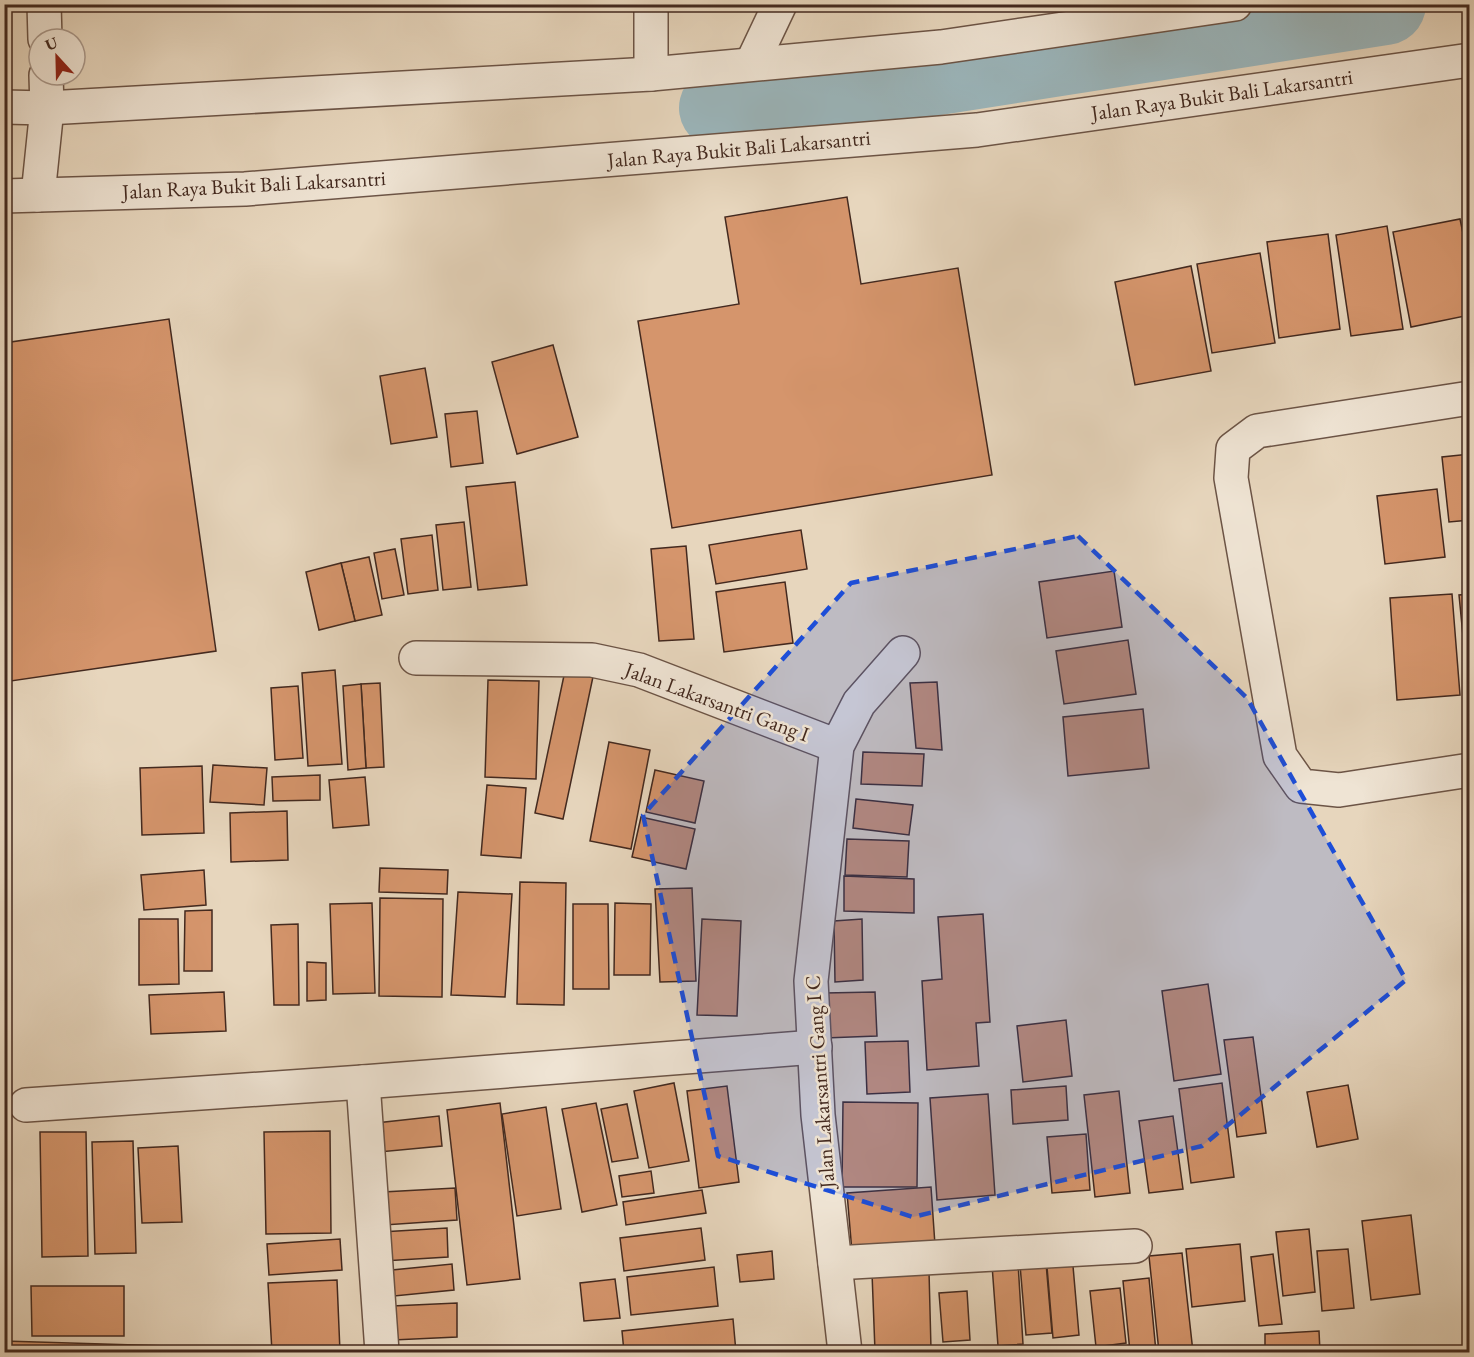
<svg xmlns="http://www.w3.org/2000/svg" width="1474" height="1357" font-family="'EB Garamond',serif">
	<style>
		.lines { fill: none; stroke-linecap: round; stroke-linejoin: round }
		.river { stroke: #9bb6bc; stroke-width: 82 }
		.building { fill: #d5956c; stroke: #43291f; stroke-width: 1.5 }
		.minor-casing { stroke: #6c5446; stroke-width: 36 }
		.minor { stroke: #efe4d4; stroke-width: 33 }
		.marked { fill: #1d4ed8; fill-opacity: 0.2; stroke: #1d4ed8; stroke-width: 4.5; stroke-dasharray: 12 8; stroke-linejoin: round }
		.labels { text-anchor: middle; stroke-width: 5; stroke-linejoin: round; paint-order: stroke }
		.street-label { font-size: 21px; fill: #43291f; stroke: #efe4d4 }
	</style>
	<rect width="100%" height="100%" fill="#e7d6bd"/>
	<filter id="stains"><feTurbulence type="fractalNoise" baseFrequency=".00333" numOctaves="4"/><feColorMatrix values="0 0 0 0 .2 0 0 0 0 .09 0 0 0 0 .02 0 0 0 .5 -.17"/></filter>
	<radialGradient id="worn" r=".72"><stop offset=".6" stop-color="#630" stop-opacity="0"/><stop offset="1" stop-color="#630" stop-opacity=".3"/></radialGradient>
	<g class="lines">
		<!-- river -->
		<polyline class="river" points="720,108 1385,4"/>
	</g>
	<!-- building -->
	<g class="building">
		<polygon points="330,4 433,4 433,8 330,11"/>
		<polygon points="847,197 861,284 958,268 992,475 672,528 638,321 739,304 725,217"/>
		<polygon points="1460,219 1470,267 1470,315 1411,327 1393,232"/>
		<polygon points="1387,226 1403,329 1351,336 1336,235"/>
		<polygon points="1328,234 1340,329 1279,338 1267,242"/>
		<polygon points="1260,253 1275,343 1212,353 1197,264"/>
		<polygon points="1191,266 1211,371 1135,385 1115,282"/>
		<polygon points="169,319 216,651 4,682 4,343"/>
		<polygon points="553,345 578,437 517,454 492,362"/>
		<polygon points="425,368 437,437 391,444 380,376"/>
		<polygon points="477,411 483,463 451,467 445,414"/>
		<polygon points="1470,454 1470,520 1449,522 1442,457"/>
		<polygon points="515,482 527,585 478,590 466,487"/>
		<polygon points="1437,489 1445,557 1385,564 1377,496"/>
		<polygon points="464,522 471,587 443,590 436,525"/>
		<polygon points="801,530 807,569 716,584 709,545"/>
		<polygon points="432,535 438,590 408,594 401,539"/>
		<polygon points="686,546 694,639 659,641 651,549"/>
		<polygon points="395,549 404,595 382,599 374,553"/>
		<polygon points="369,557 382,615 355,621 341,563"/>
		<polygon points="341,563 355,621 319,630 306,572"/>
		<polygon points="1114,571 1122,627 1047,638 1039,582"/>
		<polygon points="785,582 793,643 724,652 716,592"/>
		<polygon points="1452,594 1460,695 1397,700 1390,598"/>
		<polygon points="1470,594 1470,698 1469,698 1459,595"/>
		<polygon points="1128,640 1136,694 1064,704 1056,651"/>
		<polygon points="566,666 594,672 563,819 535,813"/>
		<polygon points="335,670 342,764 308,766 302,673"/>
		<polygon points="488,680 539,681 536,779 485,777"/>
		<polygon points="937,682 942,750 916,748 910,683"/>
		<polygon points="380,683 384,767 366,768 361,684"/>
		<polygon points="361,684 366,768 348,770 343,686"/>
		<polygon points="298,686 303,758 275,760 271,688"/>
		<polygon points="1143,709 1149,768 1068,776 1063,717"/>
		<polygon points="609,742 650,750 631,849 590,841"/>
		<polygon points="863,752 924,754 922,786 861,784"/>
		<polygon points="213,765 267,768 264,805 210,802"/>
		<polygon points="202,766 204,833 142,835 140,768"/>
		<polygon points="655,770 704,781 695,823 646,812"/>
		<polygon points="320,775 320,800 273,801 272,777"/>
		<polygon points="365,777 369,825 333,828 329,780"/>
		<polygon points="487,785 526,788 521,858 481,855"/>
		<polygon points="856,799 913,805 909,835 853,828"/>
		<polygon points="287,811 288,860 231,862 230,813"/>
		<polygon points="641,817 695,829 686,869 632,857"/>
		<polygon points="847,839 909,841 907,877 845,875"/>
		<polygon points="380,868 448,870 447,894 379,892"/>
		<polygon points="204,870 206,905 144,910 141,875"/>
		<polygon points="844,876 914,879 914,913 844,911"/>
		<polygon points="520,882 566,883 564,1005 517,1004"/>
		<polygon points="692,888 696,981 660,982 655,889"/>
		<polygon points="458,892 512,894 505,997 451,995"/>
		<polygon points="380,898 443,899 442,997 379,996"/>
		<polygon points="372,903 375,993 333,994 330,904"/>
		<polygon points="615,903 651,904 650,975 614,975"/>
		<polygon points="573,904 608,904 609,989 573,989"/>
		<polygon points="212,910 212,971 184,971 185,911"/>
		<polygon points="983,914 990,1022 976,1023 979,1066 927,1070 922,981 942,979 938,917"/>
		<polygon points="139,919 178,919 179,984 139,985"/>
		<polygon points="702,919 741,921 737,1016 697,1015"/>
		<polygon points="862,919 863,980 835,982 834,921"/>
		<polygon points="298,924 299,1005 274,1005 271,925"/>
		<polygon points="307,962 326,963 326,1000 307,1001"/>
		<polygon points="1208,984 1221,1074 1174,1081 1162,991"/>
		<polygon points="224,992 226,1031 151,1034 149,995"/>
		<polygon points="875,992 877,1036 825,1038 825,993"/>
		<polygon points="1066,1020 1072,1076 1023,1082 1017,1026"/>
		<polygon points="1253,1037 1266,1133 1237,1137 1224,1040"/>
		<polygon points="908,1041 910,1092 867,1094 865,1042"/>
		<polygon points="674,1083 689,1161 649,1168 634,1091"/>
		<polygon points="1222,1083 1234,1177 1191,1183 1179,1089"/>
		<polygon points="1348,1085 1358,1139 1317,1147 1307,1092"/>
		<polygon points="727,1086 739,1182 699,1188 687,1091"/>
		<polygon points="1066,1086 1068,1120 1013,1124 1011,1090"/>
		<polygon points="1119,1091 1130,1193 1095,1197 1084,1095"/>
		<polygon points="988,1094 995,1195 937,1200 930,1098"/>
		<polygon points="843,1102 918,1103 917,1187 842,1187"/>
		<polygon points="500,1103 520,1279 467,1285 447,1110"/>
		<polygon points="596,1103 617,1205 582,1212 562,1109"/>
		<polygon points="627,1104 638,1158 612,1162 601,1109"/>
		<polygon points="546,1107 561,1209 517,1216 502,1114"/>
		<polygon points="439,1116 442,1146 379,1152 376,1123"/>
		<polygon points="1173,1116 1183,1189 1149,1193 1139,1121"/>
		<polygon points="330,1131 331,1233 266,1234 264,1132"/>
		<polygon points="40,1132 86,1132 88,1256 42,1257"/>
		<polygon points="1086,1134 1090,1190 1052,1193 1047,1137"/>
		<polygon points="133,1141 136,1253 95,1254 92,1142"/>
		<polygon points="178,1146 182,1222 142,1223 138,1148"/>
		<polygon points="651,1171 654,1193 622,1197 619,1176"/>
		<polygon points="931,1187 935,1245 852,1252 847,1193"/>
		<polygon points="455,1188 457,1220 384,1225 383,1192"/>
		<polygon points="702,1190 706,1213 626,1225 623,1202"/>
		<polygon points="1411,1215 1420,1294 1371,1300 1362,1221"/>
		<polygon points="447,1228 448,1257 383,1261 381,1232"/>
		<polygon points="701,1228 705,1260 624,1271 620,1238"/>
		<polygon points="1309,1229 1315,1292 1283,1296 1276,1232"/>
		<polygon points="340,1239 342,1270 269,1275 267,1244"/>
		<polygon points="1240,1244 1245,1301 1192,1307 1186,1249"/>
		<polygon points="1348,1249 1354,1308 1322,1311 1317,1251"/>
		<polygon points="772,1251 774,1279 740,1282 737,1255"/>
		<polygon points="1182,1253 1193,1352 1159,1352 1149,1256"/>
		<polygon points="1273,1254 1282,1324 1259,1326 1251,1257"/>
		<polygon points="1018,1263 1023,1344 998,1346 992,1265"/>
		<polygon points="1046,1263 1052,1333 1026,1335 1020,1265"/>
		<polygon points="452,1264 454,1290 384,1297 382,1271"/>
		<polygon points="1073,1266 1079,1335 1053,1338 1047,1267"/>
		<polygon points="714,1267 718,1306 631,1315 627,1277"/>
		<polygon points="929,1271 931,1349 875,1351 872,1273"/>
		<polygon points="1149,1278 1156,1352 1130,1352 1123,1281"/>
		<polygon points="615,1279 620,1318 584,1321 580,1283"/>
		<polygon points="337,1280 340,1352 272,1352 268,1283"/>
		<polygon points="31,1286 124,1286 124,1336 32,1336"/>
		<polygon points="1120,1288 1126,1343 1096,1347 1090,1291"/>
		<polygon points="967,1291 970,1340 943,1342 939,1293"/>
		<polygon points="457,1303 457,1337 393,1340 392,1306"/>
		<polygon points="733,1319 736,1352 624,1352 622,1331"/>
		<polygon points="1319,1331 1320,1352 1265,1352 1265,1334"/>
		<polygon points="4,1341 168,1346 167,1352 4,1352"/>
		<polygon points="1257,1348 1257,1352 1199,1352 1199,1351"/>
	</g>
	<g class="lines">
		<!-- minor casing -->
		<g class="minor-casing">
			<g id="minor">
				<polyline points="44,4 45,39"/>
				<polyline points="651,4 651,74"/>
				<polyline points="752,63 780,4"/>
				<polyline points="4,107 47,108 651,74 941,47 1235,4"/>
				<polyline points="38,195 47,108 46,75"/>
				<polyline points="4,196 245,189 977,130 1470,60"/>
				<polyline points="1470,398 1257,431 1233,449 1231,478 1280,756 1301,786 1339,790 1470,770"/>
				<polyline points="416,658 592,660 639,670 837,746"/>
				<polyline points="363,1082 382,1352"/>
				<polyline points="26,1105 363,1082 815,1047"/>
				<polyline points="835,1263 1135,1246"/>
				<polyline points="845,1352 818,1115 811,981 837,746 859,703 903,653"/>
			</g>
		</g>
		<!-- minor -->
		<use href="#minor" class="minor"/>
	</g>
	<!-- marked area -->
	<path class="marked" d="M1078 536 1247 698 1406 980 1202 1146 913 1217 718 1156 643 815 851 583Z"/>
	<g class="labels">
		<!-- street labels -->
		<g class="street-label">
			<text transform="translate(1222 95) rotate(-8)" y="7">Jalan Raya Bukit Bali Lakarsantri</text>
			<text transform="translate(739 149) rotate(-5)" y="7">Jalan Raya Bukit Bali Lakarsantri</text>
			<text transform="translate(254 185) rotate(-3)" y="7">Jalan Raya Bukit Bali Lakarsantri</text>
			<text transform="translate(717 702) rotate(20)" y="7">Jalan Lakarsantri Gang I</text>
			<text transform="translate(820 1082) rotate(-94)" y="7">Jalan Lakarsantri Gang I C</text>
		</g>
	</g>
	<!-- margin -->
	<rect width="1474" height="1357" fill="none" stroke="#e7d6bd" stroke-width="24"/>
	<rect x="6" y="6" width="1462" height="1345" fill="none" stroke="#43291f" stroke-width="3"/>
	<rect x="12" y="12" width="1450" height="1333" fill="none" stroke="#43291f" stroke-width="1.5"/>
	<!-- north arrow -->
	<g transform="translate(57 57) rotate(338)"><circle r="28" fill="#efe4d4" stroke="#aa998c" stroke-width="1.5"/>
	<path d="M0-4.5L10 22L0 15L-10 22Z" fill="#8f2418"/>
	<text y="-9" font-size="16" font-weight="bold" text-anchor="middle" fill="#43291f">U</text>
	</g>
	<rect width="100%" height="100%" filter="url(#stains)"/>
	<rect width="100%" height="100%" fill="url(#worn)"/>
</svg>
